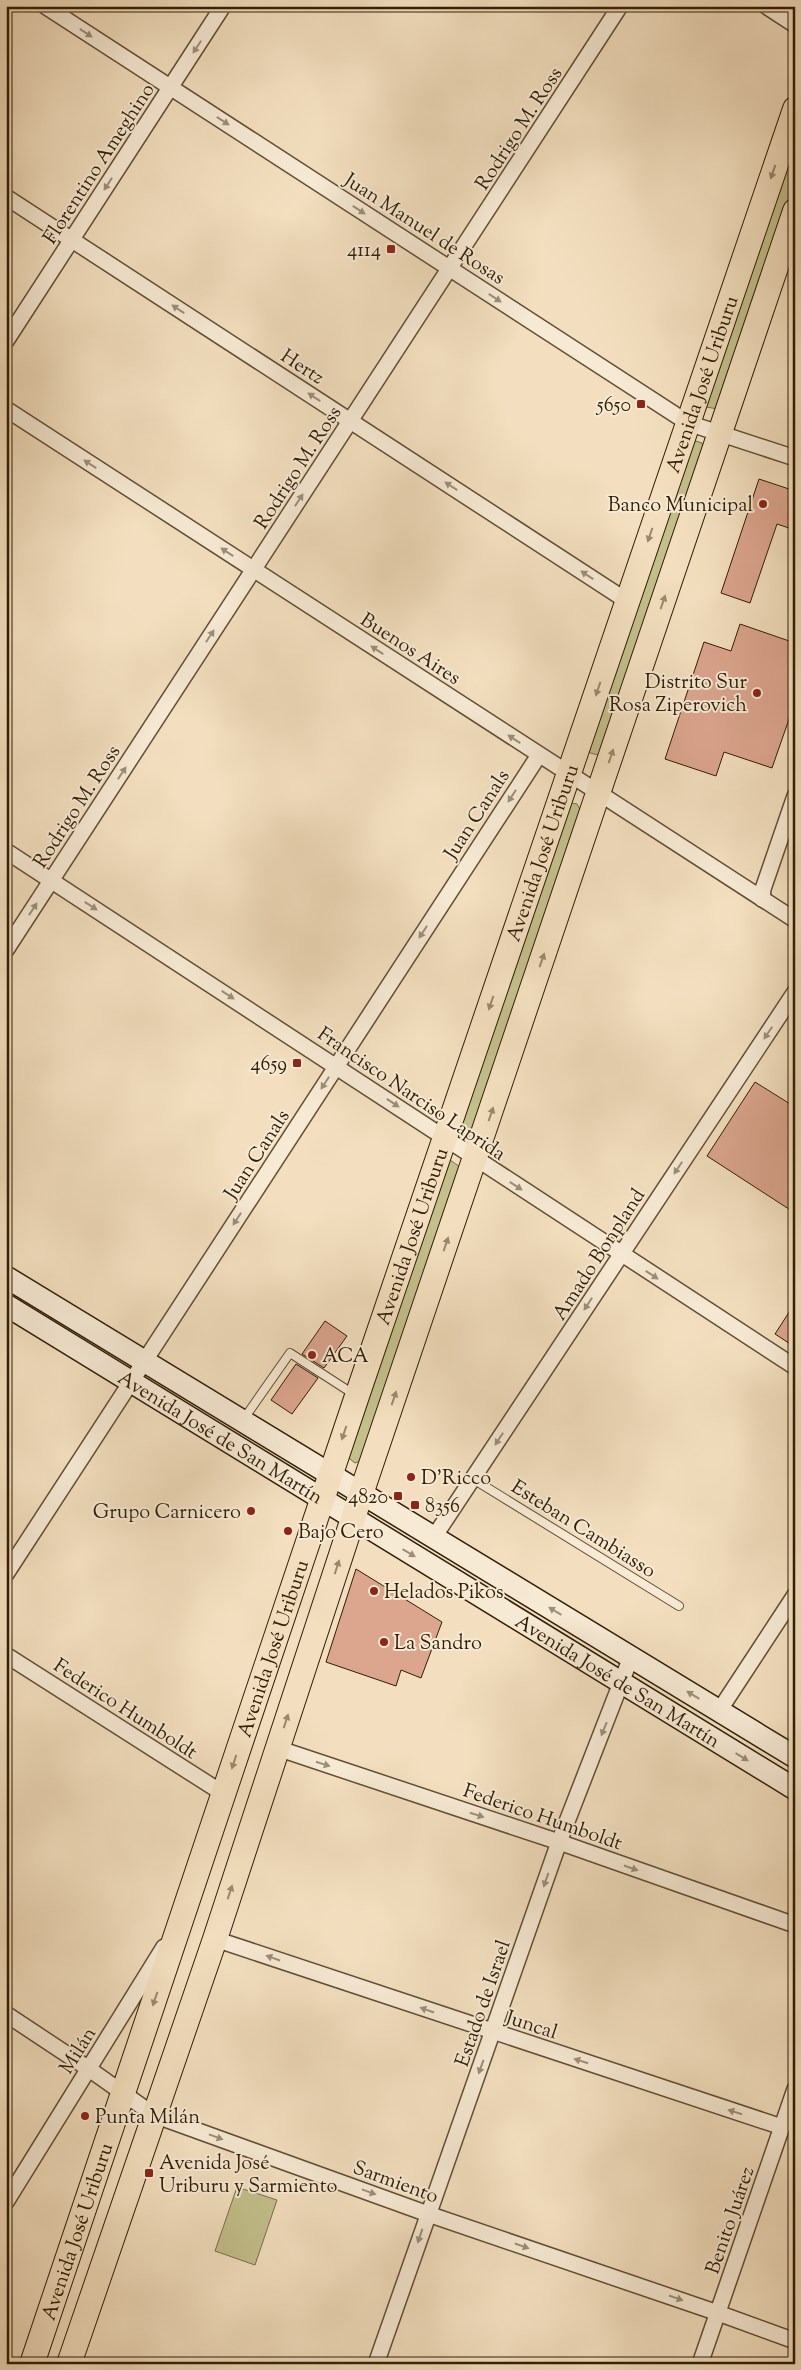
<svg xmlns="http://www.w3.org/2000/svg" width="801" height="2370" font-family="'Sorts Mill Goudy',serif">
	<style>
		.green { fill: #c3c08c; stroke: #7a6f49 }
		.building { fill: #dba58e; stroke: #301e06 }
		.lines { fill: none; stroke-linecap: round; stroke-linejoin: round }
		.service-casing { stroke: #614e34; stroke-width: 10 }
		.minor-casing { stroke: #614e34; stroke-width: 18 }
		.secondary-casing { stroke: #301e06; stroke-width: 24 }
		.primary-casing { stroke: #301e06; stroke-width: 26 }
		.service { stroke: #f7ead5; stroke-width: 8 }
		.minor { stroke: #f7ead5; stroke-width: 15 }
		.secondary { stroke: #f7ead5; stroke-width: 21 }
		.primary { stroke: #f3dfbf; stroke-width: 24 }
		.oneway { fill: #9d8e78 }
		.oneway2 { fill: #9b886c }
		.poi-dot { fill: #8f2418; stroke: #f7ead5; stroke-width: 2 }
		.labels { text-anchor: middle; stroke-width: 4; stroke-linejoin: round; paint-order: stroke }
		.street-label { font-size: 20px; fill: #301e06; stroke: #f7ead5 }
		.poi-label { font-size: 20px; fill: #301e06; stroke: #f7ead5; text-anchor: start }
	</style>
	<rect width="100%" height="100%" fill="#f3dfbf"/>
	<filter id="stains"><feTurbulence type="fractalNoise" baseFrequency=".004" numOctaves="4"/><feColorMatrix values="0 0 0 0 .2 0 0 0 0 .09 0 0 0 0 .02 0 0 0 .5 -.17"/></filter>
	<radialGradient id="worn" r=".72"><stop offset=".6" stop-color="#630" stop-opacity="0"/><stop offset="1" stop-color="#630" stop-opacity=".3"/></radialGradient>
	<!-- green -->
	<g class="green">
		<polygon points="795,132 795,185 718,409 706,407"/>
		<polygon points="696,441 702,443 703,448 602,749 598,755 590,753 587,749 692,444"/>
		<polygon points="571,803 577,804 581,811 476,1126 470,1130 463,1127 461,1124"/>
		<polygon points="450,1160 460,1167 360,1461 355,1463 346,1456"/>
		<polygon points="237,2187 277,2200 255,2265 215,2251"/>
	</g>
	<!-- building -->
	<g class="building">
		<polygon points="759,479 795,491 795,530 777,524 750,603 721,593"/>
		<polygon points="740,624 795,643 795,702 772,768 724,752 716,776 665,759 704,642 731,651"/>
		<polygon points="755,1082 795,1107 795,1213 707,1156"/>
		<polygon points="795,1303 795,1347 775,1334"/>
		<polygon points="325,1321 347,1336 324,1368 302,1354"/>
		<polygon points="296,1364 318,1378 292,1414 271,1400"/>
		<polygon points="356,1569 442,1622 421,1678 401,1670 396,1686 326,1662"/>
	</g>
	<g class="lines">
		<!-- service casing -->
		<g class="service-casing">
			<g id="service">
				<polyline points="243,1420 290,1353 355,1395"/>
				<polyline points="473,1479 679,1606"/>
			</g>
		</g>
		<!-- minor casing -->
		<g class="minor-casing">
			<g id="minor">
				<polyline points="45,6 688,423 795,458"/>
				<polyline points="766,6 795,25"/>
				<polyline points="6,197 627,601"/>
				<polyline points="6,341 223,6"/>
				<polyline points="6,409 795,920"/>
				<path d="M6 851C270 1022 531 1196 795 1367"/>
				<polyline points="762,899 763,889 795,796"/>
				<polyline points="6,950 620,6"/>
				<polyline points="434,1537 795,992"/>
				<polyline points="6,1574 539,755"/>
				<polyline points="6,1655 224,1794"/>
				<polyline points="719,1711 795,1595"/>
				<polyline points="277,1748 559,1842 795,1925"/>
				<polyline points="215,1939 782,2127"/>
				<polyline points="6,2014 89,2069 154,2115 428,2214 718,2313 795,2341"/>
				<polyline points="6,2202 164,1947"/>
				<polyline points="376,2364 559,1842 631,1657"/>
				<polyline points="700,2364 795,2089"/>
			</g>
		</g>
		<!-- secondary casing -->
		<g class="secondary-casing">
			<g id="secondary">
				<polyline points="6,1277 795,1757"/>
				<path id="s1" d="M6 1305 795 1789"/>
			</g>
		</g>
		<!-- primary casing -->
		<g class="primary-casing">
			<g id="primary">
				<path id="s2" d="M32 2364 357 1396 795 109"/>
				<polyline points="69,2364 215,1939 361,1494 795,211"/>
			</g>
		</g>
		<!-- service -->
		<use href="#service" class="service"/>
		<!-- minor -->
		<use href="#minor" class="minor"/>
		<!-- secondary -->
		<use href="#secondary" class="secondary"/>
		<!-- primary -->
		<use href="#primary" class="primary"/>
	</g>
	<!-- one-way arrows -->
	<defs><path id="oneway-solid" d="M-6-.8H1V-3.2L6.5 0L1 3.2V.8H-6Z" transform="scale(1.25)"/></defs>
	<g class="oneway">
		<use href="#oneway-solid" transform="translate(86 33) rotate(33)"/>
		<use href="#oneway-solid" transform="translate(197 47) rotate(123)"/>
		<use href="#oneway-solid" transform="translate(223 121) rotate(33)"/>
		<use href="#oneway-solid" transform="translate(108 184) rotate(123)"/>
		<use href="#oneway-solid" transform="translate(359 210) rotate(33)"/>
		<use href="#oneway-solid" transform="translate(495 298) rotate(33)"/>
		<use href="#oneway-solid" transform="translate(178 309) rotate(-147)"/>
		<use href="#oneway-solid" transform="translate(314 397) rotate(-147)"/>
		<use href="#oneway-solid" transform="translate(90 464) rotate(-147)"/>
		<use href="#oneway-solid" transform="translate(451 486) rotate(-147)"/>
		<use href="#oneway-solid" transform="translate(299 500) rotate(-57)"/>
		<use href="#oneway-solid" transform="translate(227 552) rotate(-147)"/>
		<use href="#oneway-solid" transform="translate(587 575) rotate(-147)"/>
		<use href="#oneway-solid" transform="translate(210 636) rotate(-57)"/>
		<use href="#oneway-solid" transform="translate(377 650) rotate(-147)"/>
		<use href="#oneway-solid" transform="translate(514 739) rotate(-147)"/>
		<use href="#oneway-solid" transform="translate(122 773) rotate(-57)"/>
		<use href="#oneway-solid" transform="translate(512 796) rotate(123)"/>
		<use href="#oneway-solid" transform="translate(91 906) rotate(33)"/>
		<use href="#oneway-solid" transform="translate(33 909) rotate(-57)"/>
		<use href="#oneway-solid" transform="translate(423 932) rotate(123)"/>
		<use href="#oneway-solid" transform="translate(228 995) rotate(33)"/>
		<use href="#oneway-solid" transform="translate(768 1033) rotate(124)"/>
		<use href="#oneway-solid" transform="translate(325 1083) rotate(123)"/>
		<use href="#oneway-solid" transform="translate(393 1103) rotate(34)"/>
		<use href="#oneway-solid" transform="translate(678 1168) rotate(124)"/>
		<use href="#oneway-solid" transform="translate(516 1186) rotate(33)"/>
		<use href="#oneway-solid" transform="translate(237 1219) rotate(123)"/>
		<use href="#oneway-solid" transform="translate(652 1275) rotate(33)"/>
		<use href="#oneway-solid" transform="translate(588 1304) rotate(123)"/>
		<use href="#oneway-solid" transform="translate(499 1439) rotate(123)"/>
		<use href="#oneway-solid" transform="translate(409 1553) rotate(31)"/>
		<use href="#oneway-solid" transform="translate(555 1611) rotate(-149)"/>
		<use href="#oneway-solid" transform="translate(693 1695) rotate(-149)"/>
		<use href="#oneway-solid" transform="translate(604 1729) rotate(112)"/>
		<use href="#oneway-solid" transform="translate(742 1757) rotate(31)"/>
		<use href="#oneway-solid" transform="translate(323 1764) rotate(18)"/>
		<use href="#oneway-solid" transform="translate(477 1815) rotate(18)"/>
		<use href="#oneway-solid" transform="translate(631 1868) rotate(19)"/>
		<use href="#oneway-solid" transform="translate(546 1880) rotate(109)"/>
		<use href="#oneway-solid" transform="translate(273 1958) rotate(-161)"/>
		<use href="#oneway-solid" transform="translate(427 2010) rotate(-161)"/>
		<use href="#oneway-solid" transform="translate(581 2061) rotate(-162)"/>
		<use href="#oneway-solid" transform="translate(481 2067) rotate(110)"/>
		<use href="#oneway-solid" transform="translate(735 2112) rotate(-162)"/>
		<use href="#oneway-solid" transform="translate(216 2137) rotate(20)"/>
		<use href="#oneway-solid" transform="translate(369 2192) rotate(20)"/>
		<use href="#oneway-solid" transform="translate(420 2236) rotate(109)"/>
		<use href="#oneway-solid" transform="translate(522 2246) rotate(19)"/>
		<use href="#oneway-solid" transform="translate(676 2298) rotate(19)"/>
	</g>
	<g class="oneway2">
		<use href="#oneway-solid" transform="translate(773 172) rotate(109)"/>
		<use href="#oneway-solid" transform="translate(650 535) rotate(109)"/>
		<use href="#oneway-solid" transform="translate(663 602) rotate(-71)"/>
		<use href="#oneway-solid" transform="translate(598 689) rotate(109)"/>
		<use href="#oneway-solid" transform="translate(611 756) rotate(-71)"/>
		<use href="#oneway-solid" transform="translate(542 960) rotate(-71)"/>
		<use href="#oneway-solid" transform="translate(491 1003) rotate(109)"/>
		<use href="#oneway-solid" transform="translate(491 1114) rotate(-71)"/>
		<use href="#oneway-solid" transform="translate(446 1244) rotate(-71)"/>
		<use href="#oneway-solid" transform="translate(394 1398) rotate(-71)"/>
		<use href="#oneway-solid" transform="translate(344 1433) rotate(109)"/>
		<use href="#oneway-solid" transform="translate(337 1567) rotate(-72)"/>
		<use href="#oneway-solid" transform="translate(286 1721) rotate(-72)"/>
		<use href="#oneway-solid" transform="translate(234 1762) rotate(108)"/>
		<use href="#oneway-solid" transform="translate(230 1892) rotate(-72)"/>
		<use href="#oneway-solid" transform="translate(155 1999) rotate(109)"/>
	</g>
	<!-- markers -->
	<g class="poi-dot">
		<rect x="386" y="244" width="10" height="10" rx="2.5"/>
		<rect x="636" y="399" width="10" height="10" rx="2.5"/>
		<circle cx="763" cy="504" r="5"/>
		<circle cx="757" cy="693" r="5"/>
		<rect x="292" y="1058" width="10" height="10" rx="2.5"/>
		<circle cx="312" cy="1355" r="5"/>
		<circle cx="411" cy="1477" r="5"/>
		<rect x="393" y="1491" width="10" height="10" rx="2.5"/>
		<rect x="410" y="1500" width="10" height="10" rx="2.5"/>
		<circle cx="251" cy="1511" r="5"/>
		<circle cx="288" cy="1531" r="5"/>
		<circle cx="374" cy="1591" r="5"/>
		<circle cx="384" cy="1642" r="5"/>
		<circle cx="85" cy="2116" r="5"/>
		<rect x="144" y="2168" width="10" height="10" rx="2.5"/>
	</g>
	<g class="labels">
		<!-- street labels -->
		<g class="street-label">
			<text transform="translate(518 128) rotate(-57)" y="7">Rodrigo M. Ross</text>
			<text transform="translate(98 163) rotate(-57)" y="7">Florentino Ameghino</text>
			<text transform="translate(425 228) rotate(33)" y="7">Juan Manuel de Rosas</text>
			<text transform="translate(303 366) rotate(33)" y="7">Hertz</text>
			<text dy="7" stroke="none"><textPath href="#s2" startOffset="2090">Avenida José Uriburu</textPath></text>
			<text transform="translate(297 467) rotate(-57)" y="7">Rodrigo M. Ross</text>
			<text transform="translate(411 648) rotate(33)" y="7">Buenos Aires</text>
			<text transform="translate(76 806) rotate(-57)" y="7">Rodrigo M. Ross</text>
			<text transform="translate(476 814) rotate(-57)" y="7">Juan Canals</text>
			<text dy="7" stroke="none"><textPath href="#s2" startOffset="1595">Avenida José Uriburu</textPath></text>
			<text transform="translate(412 1093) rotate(34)" y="7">Francisco Narciso Laprida</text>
			<text transform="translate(256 1154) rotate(-57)" y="7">Juan Canals</text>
			<text dy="7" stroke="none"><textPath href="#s2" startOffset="1190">Avenida José Uriburu</textPath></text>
			<text transform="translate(598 1254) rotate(-57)" y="7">Amado Bonpland</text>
			<text dy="7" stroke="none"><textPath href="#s1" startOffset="252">Avenida José de San Martín</textPath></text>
			<text transform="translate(584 1528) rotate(32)" y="7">Esteban Cambiasso</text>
			<text dy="7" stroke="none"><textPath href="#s2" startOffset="755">Avenida José Uriburu</textPath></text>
			<text dy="7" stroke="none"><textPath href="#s1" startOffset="718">Avenida José de San Martín</textPath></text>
			<text transform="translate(126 1708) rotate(33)" y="7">Federico Humboldt</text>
			<text transform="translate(543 1816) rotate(19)" y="7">Federico Humboldt</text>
			<text transform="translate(482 2003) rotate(-71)" y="7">Estado de Israel</text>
			<text transform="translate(532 2024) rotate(18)" y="7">Juncal</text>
			<text transform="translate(77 2050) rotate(-58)" y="7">Milán</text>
			<text transform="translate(396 2181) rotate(20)" y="7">Sarmiento</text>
			<text transform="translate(729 2220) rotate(-71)" y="7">Benito Juárez</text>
			<text dy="7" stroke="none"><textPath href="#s2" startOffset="140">Avenida José Uriburu</textPath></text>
		</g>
		<!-- poi labels -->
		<g class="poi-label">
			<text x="381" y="256" text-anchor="end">4114</text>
			<text x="631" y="411" text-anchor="end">5650</text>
			<text x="753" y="511" text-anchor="end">Banco Municipal</text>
			<text x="747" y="688" text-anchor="end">Distrito Sur<tspan x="747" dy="23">Rosa Ziperovich</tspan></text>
			<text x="287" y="1070" text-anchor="end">4659</text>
			<text x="322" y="1362">ACA</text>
			<text x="421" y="1484">D'Ricco</text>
			<text x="388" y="1503" text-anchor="end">4820</text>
			<text x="425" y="1512">8356</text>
			<text x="241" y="1518" text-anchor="end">Grupo Carnicero</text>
			<text x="298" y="1538">Bajo Cero</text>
			<text x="384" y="1598">Helados Pikos</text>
			<text x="394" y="1649">La Sandro</text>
			<text x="95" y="2123">Punta Milán</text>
			<text x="159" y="2169">Avenida José<tspan x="159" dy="23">Uriburu y Sarmiento</tspan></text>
		</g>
	</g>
	<!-- margin -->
	<rect width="801" height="2370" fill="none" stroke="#f3dfbf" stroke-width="25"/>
	<rect x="8" y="8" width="786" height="2355" fill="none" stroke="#301e06" stroke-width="2.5"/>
	<rect x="12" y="12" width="776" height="2345" fill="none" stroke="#301e06"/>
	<rect width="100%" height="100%" filter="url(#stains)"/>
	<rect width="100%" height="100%" fill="url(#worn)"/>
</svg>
